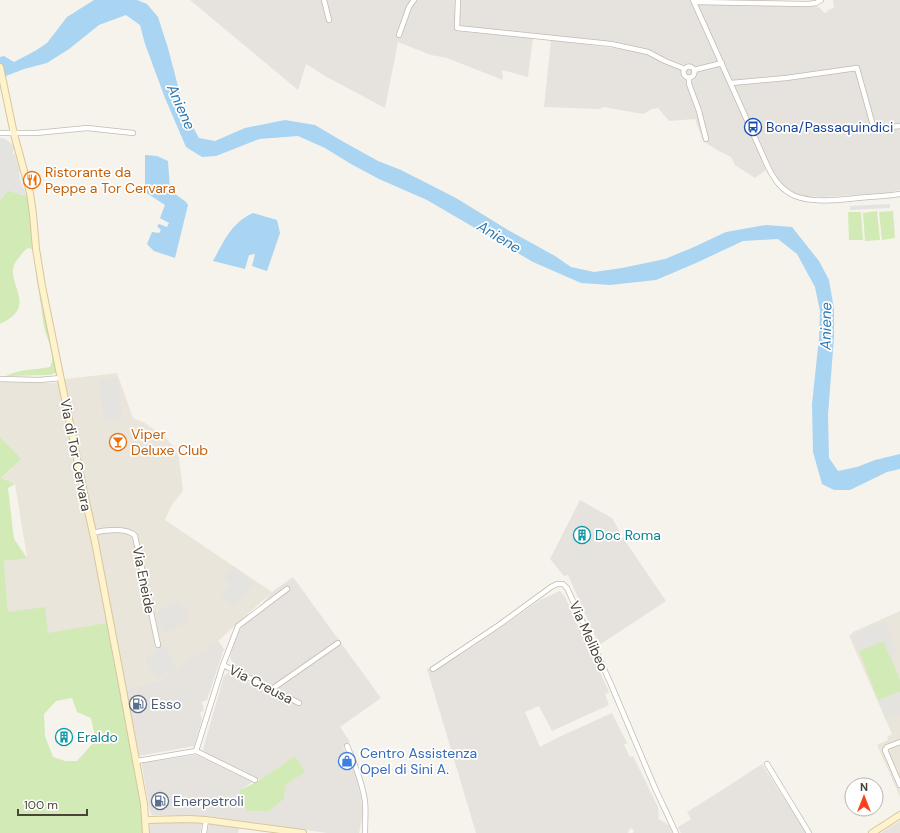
<svg xmlns="http://www.w3.org/2000/svg" width="900" height="833" font-family="'DM Sans',sans-serif">
	<style>
		.residential { fill: #eae5da }
		.industrial { fill: #e6e2dd }
		.green { fill: #d2eab5; fill-rule: evenodd }
		.parking { fill: #e5e3e0 }
		.water { fill: #a9d4f2 }
		.lines { fill: none; stroke-linecap: round; stroke-linejoin: round }
		.street-casing { stroke: #c2bbae; stroke-width: 6 }
		.secondary-casing { stroke: #d6c79b; stroke-width: 8 }
		.street { stroke: #fff; stroke-width: 4.5 }
		.secondary { stroke: #fff3cd; stroke-width: 6 }
		.labels { text-anchor: middle; stroke-width: 3.5; stroke-linejoin: round; paint-order: stroke }
		.transit-label { font-size: 14px; fill: #164399; stroke: #fff; text-anchor: start }
		.food-label { font-size: 14px; fill: #c56008; stroke: #fff; text-anchor: start }
		.street-label { font-size: 14px; fill: #4b4439; stroke: #fff }
		.culture-label { font-size: 14px; fill: #0d838f; stroke: #fff; text-anchor: start }
		.service-label { font-size: 14px; fill: #4e5e75; stroke: #fff; text-anchor: start }
		.shop-label { font-size: 14px; fill: #366cbe; stroke: #fff; text-anchor: start }
		.water-label { font-size: 15px; font-style: italic; fill: #2e7ab2; stroke: #fff }
	</style>
	<rect width="100%" height="100%" fill="#f6f3ec"/>
	<!-- residential -->
	<g class="residential">
		<polygon points="117,373 133,418 145,423 166,438 175,448 179,458 183,491 171,506 165,520 272,592 218,641 182,666 158,681 126,689 48,633 8,612 4,561 27,557 15,484 1,478 11,469 7,444 0,437 0,382 56,383 66,379"/>
		<polygon points="900,611 900,797 877,745 888,740 887,737 892,734 849,636 853,632"/>
	</g>
	<!-- industrial -->
	<g class="industrial">
		<polygon points="190,0 456,0 455,31 533,38 528,77 502,70 503,80 447,58 431,55 398,42 385,108 325,76 306,64 298,90"/>
		<polygon points="461,0 690,0 718,59 766,170 755,178 735,165 731,157 717,150 703,141 695,119 669,121 658,108 652,109 643,114 603,107 600,109 544,107 551,40 612,48 639,52 647,54 682,69 687,65 680,64 645,49 616,43 459,26"/>
		<polygon points="833,0 900,0 900,190 887,193 822,197 805,196 794,193 783,185 775,175 697,4 809,7 816,6 820,8 824,13 827,12 828,10 834,8"/>
		<polygon points="580,500 612,518 623,538 666,601 601,644 597,640 568,575 564,576 550,559"/>
		<polygon points="293,577 381,698 340,727 350,742 343,747 356,773 361,797 363,812 359,833 327,833 208,816 152,815 150,812 142,766 142,763 196,755 252,782 240,791 285,785 295,756 260,780 205,752 203,749 224,676 229,672 255,686 234,666 230,657 237,633 272,592"/>
		<polygon points="560,591 565,597 609,692 605,694 609,705 552,731 539,706 525,712 540,747 559,737 612,713 627,743 624,745 630,757 633,756 658,807 659,819 669,825 672,833 633,833 634,830 630,828 628,833 476,833 427,669 456,651 460,655 502,627 540,600"/>
		<polygon points="218,641 224,649 207,700 202,702 204,711 200,712 202,719 194,746 139,756 126,689 158,681"/>
		<polygon points="762,764 806,833 681,833 678,827 691,819 687,812 730,785"/>
		<polygon points="900,821 900,833 881,833 890,827"/>
		<polygon points="189,822 202,823 200,833 149,833 150,824 151,823"/>
		<polygon points="211,823 238,827 239,829 238,833 207,833 209,825"/>
	</g>
	<!-- green -->
	<g class="green">
		<path d="M8 190 22 195 29 194 57 372 50 375 6 376C19 369 35 370 50 367 56 358 48 340 45 331 43 322 42 314 41 306 38 287 35 268 33 250L29 248C25 249 23 252 20 256 18 259 13 264 13 269 11 281 25 299 17 311 13 317 6 321 0 324V201Z"/>
		<polygon points="877,211 880,240 865,241 863,213"/>
		<polygon points="893,211 895,238 882,240 879,212"/>
		<polygon points="848,212 861,212 863,240 849,240"/>
		<path d="M0 437 21 459 1 478 15 484 8 488 14 539 27 558 4 561 8 612 45 607 48 633 107 623 140 791 143 833H0ZM72 698 77 712 91 718 94 732V742L77 761H65L53 757 45 736 44 714 56 701Z"/>
		<polygon points="884,641 900,680 900,692 878,700 859,651"/>
		<polygon points="295,756 305,772 285,785 284,799 268,811 247,811 239,791 260,780"/>
	</g>
	<!-- parking -->
	<g class="parking">
		<polygon points="0,138 4,138 13,145 14,150 13,151 13,154 15,154 20,171 19,173 21,182 26,194 22,195 8,190 0,201"/>
		<polygon points="890,204 890,208 850,210 850,206"/>
		<polygon points="118,378 122,419 104,421 99,380"/>
		<polygon points="233,566 254,582 235,607 221,596 230,584 223,578"/>
		<polygon points="174,601 176,603 179,601 189,614 186,616 188,619 166,635 158,623 156,619 159,616 157,614"/>
		<polygon points="884,621 898,654 890,657 883,641 859,651 851,636"/>
		<polygon points="163,645 176,662 173,664 176,667 162,677 160,675 157,677 144,659"/>
		<polygon points="900,692 900,714 886,719 878,700"/>
	</g>
	<!-- water -->
	<g class="water">
		<polygon points="94,0 137,0 147,4 158,17 168,48 185,113 199,138 215,141 245,128 285,120 315,125 342,141 378,161 401,170 456,198 508,230 555,256 571,267 594,272 622,268 665,259 694,247 726,232 766,225 792,227 819,261 829,280 834,309 834,337 828,415 829,458 838,471 857,467 875,460 900,454 900,469 887,472 850,490 834,490 822,484 813,452 812,404 819,338 820,311 815,287 797,254 778,239 743,241 696,263 656,280 610,285 581,283 533,262 427,200 379,179 351,164 325,148 298,136 259,139 216,156 202,157 186,147 165,98 145,44 140,25 126,15 99,25 69,49 47,63 24,69 6,76 0,71 0,57 4,56 14,62 35,51 47,43 67,17"/>
		<polygon points="145,155 157,156 168,161 170,190 186,202 188,205 175,258 154,251 147,244 152,232 159,233 161,230 157,226 159,224 167,227 169,223 160,218 165,205 145,192"/>
		<path d="M253 213 277 220 280 233 267 271 252 266 255 254 249 255 245 269 213 261C224 241 231 223 253 213Z"/>
	</g>
	<g class="lines">
		<!-- street casing -->
		<g class="street-casing">
			<g id="street">
				<polyline points="324,0 329,20"/>
				<polyline points="458,0 457,28 611,44 648,52 665,61 685,69"/>
				<path d="M693 0 768 167C774 179 781 190 795 196 812 203 838 200 857 198 871 197 886 196 900 194"/>
				<polyline points="694,2 808,4 816,3 821,0"/>
				<polyline points="399,35 409,7 414,0"/>
				<circle cx="689" cy="72" r="5.5"/>
				<polyline points="694,70 722,63"/>
				<polyline points="689,78 689,84 699,111 706,139"/>
				<polyline points="731,83 786,78 857,68 874,129 900,126"/>
				<polyline points="0,133 36,133 87,128 133,133"/>
				<polyline points="0,379 39,380 61,378"/>
				<path d="M92 533C103 530 128 527 135 536L158 645"/>
				<polyline points="223,665 299,703"/>
				<polyline points="433,669 499,625 551,587 557,584 563,584 567,588 610,682 655,788 676,833"/>
				<polyline points="272,689 338,643"/>
				<polyline points="900,742 887,747 885,750 900,785"/>
				<path d="M347 746C355 764 362 782 365 801 366 811 365 822 365 833"/>
				<polyline points="196,751 223,665 238,626 287,589"/>
				<polyline points="137,761 196,751 255,780"/>
				<polyline points="767,764 809,833"/>
				<polyline points="204,833 206,820"/>
			</g>
		</g>
		<!-- secondary casing -->
		<g class="secondary-casing">
			<g id="secondary">
				<polyline points="0,67 14,134 30,193 33,214 36,249 42,286 84,493 95,542 123,690 144,804 146,833"/>
				<polyline points="146,820 189,819 206,820 303,833"/>
				<polyline points="872,833 900,815"/>
			</g>
		</g>
		<!-- street -->
		<use href="#street" class="street"/>
		<!-- secondary -->
		<use href="#secondary" class="secondary"/>
	</g>
	<!-- icons -->
	<defs>
		<g id="bus-ring" transform="scale(0.9)"><circle r="9.5" fill="#fff" stroke="#1a4fb4" stroke-width="1.5"/><path d="M-5-6H5V4H4V6H2V4H-2V6H-4V4H-5ZM-3.5-4V0h7V-4ZM-3.5 1.2v1.5H-2V1.2ZM2 1.2v1.5H3.5V1.2Z" fill="#1a4fb4"/></g>
		<g id="restaurant-ring" transform="scale(0.9)"><circle r="9.5" fill="#fff" stroke="#e8710a" stroke-width="1.5"/><path d="M-5-6h1v4h1v-4h1v4h1v-4h1v5L-1.5 .5V6h-2V.5L-5-1ZM5-6V6H3V1.5H1.5Q1.5-4 5-6Z" fill="#e8710a"/></g>
		<g id="bar-ring" transform="scale(0.9)"><circle r="9.5" fill="#fff" stroke="#e8710a" stroke-width="1.5"/><path d="M-6-5H6L.8 .8V4.5H3.5V6h-7V4.5H-.8V.8Z" fill="#e8710a"/></g>
		<g id="building-ring" transform="scale(0.9)"><circle r="9.5" fill="#fff" stroke="#0f9aa8" stroke-width="1.5"/><path d="M-4-6H4V6H1V3H-1V6H-4ZM-2.5-4.3h1.7v1.8h-1.7ZM.8-4.3h1.7v1.8H.8ZM-2.5-1h1.7V.8h-1.7ZM.8-1h1.7V.8H.8Z" fill="#0f9aa8"/></g>
		<g id="fuel-ring" transform="scale(0.9)"><circle r="9.5" fill="#fff" stroke="#5c6f8a" stroke-width="1.5"/><path d="M-5.5-6h7V0h2V4h1.3V-2.5L3-4.5l.8-.8L6-3V5H2.5V1h-1V6h-7ZM-4.2-4.7v3.2H.2V-4.7Z" fill="#5c6f8a"/></g>
		<g id="shop-ring" transform="scale(0.9)"><circle r="9.5" fill="#fff" stroke="#3f7fe0" stroke-width="1.5"/><path d="M-5-2.5h2.3a2.7 3.5 0 0 1 5.4 0H5L5.5 6h-11ZM-1.5-2.5h3a1.5 2.3 0 0 0-3 0Z" fill="#3f7fe0"/></g>
	</defs>
	<g fill-rule="evenodd">
		<use href="#bus-ring" x="753" y="127"/>
		<use href="#restaurant-ring" x="32" y="180"/>
		<use href="#bar-ring" x="118" y="442"/>
		<use href="#building-ring" x="582" y="535"/>
		<use href="#fuel-ring" x="138" y="704"/>
		<use href="#building-ring" x="64" y="737"/>
		<use href="#shop-ring" x="347" y="761"/>
		<use href="#fuel-ring" x="160" y="801"/>
	</g>
	<g class="labels">
		<!-- transit labels -->
		<g class="transit-label">
			<text x="766" y="132">Bona/Passaquindici</text>
		</g>
		<!-- food labels -->
		<g class="food-label">
			<text x="45" y="177">Ristorante da<tspan x="45" dy="16">Peppe a Tor Cervara</tspan></text>
			<text x="131" y="439">Viper<tspan x="131" dy="16">Deluxe Club</tspan></text>
		</g>
		<!-- street labels -->
		<g class="street-label">
			<text transform="translate(76 455) rotate(79)" y="5">Via di Tor Cervara</text>
			<text transform="translate(144 580) rotate(79)" y="5">Via Eneide</text>
			<text transform="translate(589 636) rotate(66)" y="5">Via Melibeo</text>
			<text transform="translate(261 684) rotate(27)" y="5">Via Creusa</text>
		</g>
		<!-- culture labels -->
		<g class="culture-label">
			<text x="595" y="540">Doc Roma</text>
			<text x="77" y="742">Eraldo</text>
		</g>
		<!-- service labels -->
		<g class="service-label">
			<text x="151" y="709">Esso</text>
			<text x="173" y="806">Enerpetroli</text>
		</g>
		<!-- shop labels -->
		<g class="shop-label">
			<text x="360" y="758">Centro Assistenza<tspan x="360" dy="16">Opel di Sini A.</tspan></text>
		</g>
		<!-- water labels -->
		<g class="water-label">
			<text transform="translate(181 107) rotate(66)" y="5">Aniene</text>
			<text transform="translate(499 237) rotate(31)" y="5">Aniene</text>
			<text transform="translate(826 326) rotate(-89)" y="5">Aniene</text>
		</g>
	</g>
	<!-- north arrow -->
	<g transform="translate(864 797)"><circle r="19" fill="#ffffff" stroke="#b7b4b0"/>
	<path d="M0-3L7 15L0 10L-7 15Z" fill="#fc3f1d"/>
	<text y="-6" font-size="11" font-weight="bold" text-anchor="middle" fill="#4b4439">N</text>
	</g>
	<!-- scale -->
	<path d="M18 809v6h69v-6" fill="none" stroke="#4b4439" stroke-width="2"/>
	<text x="24" y="809" font-size="12" fill="#4b4439" stroke="#ffffff" stroke-width="3" paint-order="stroke">100 m</text>
</svg>
